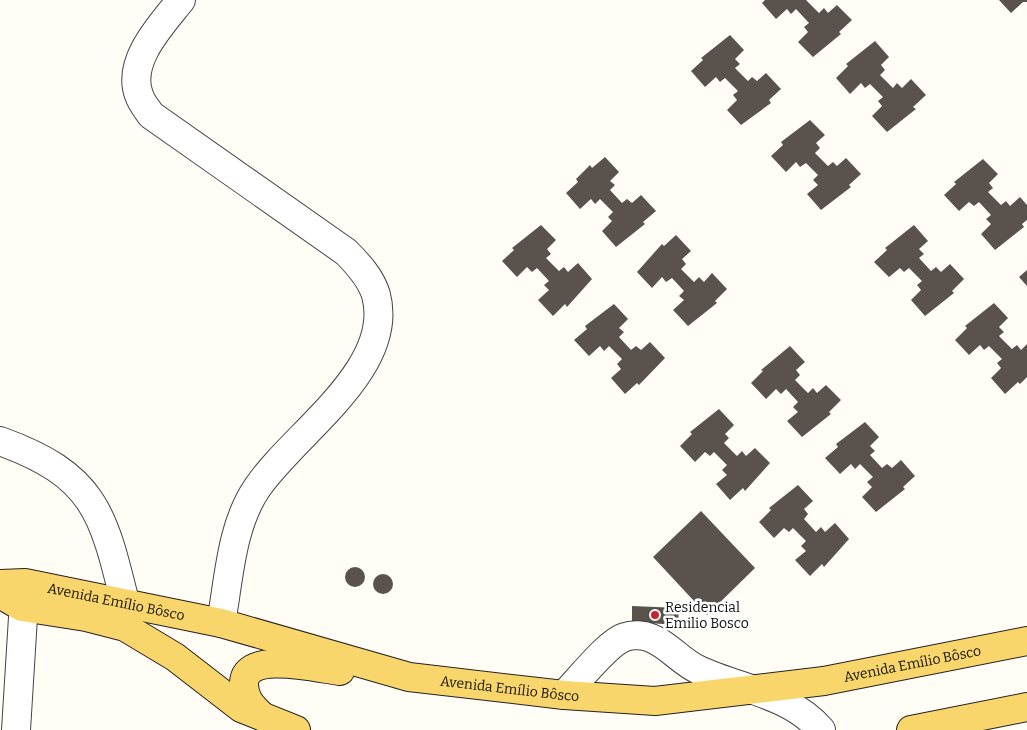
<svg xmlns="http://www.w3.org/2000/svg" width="1027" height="730" font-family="Bitter,serif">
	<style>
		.building { fill: #5a524d }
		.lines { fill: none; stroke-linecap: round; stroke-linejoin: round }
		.minor-casing { stroke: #444; stroke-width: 30 }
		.major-casing { stroke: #222; stroke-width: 30 }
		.minor { stroke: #fff; stroke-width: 28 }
		.major { stroke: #f9d66b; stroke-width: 28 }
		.poi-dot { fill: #c4262e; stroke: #fff; stroke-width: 2 }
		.labels { text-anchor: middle; stroke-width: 5; stroke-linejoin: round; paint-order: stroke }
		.street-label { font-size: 14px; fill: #111; stroke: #fff }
		.poi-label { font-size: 14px; fill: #111; stroke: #fff; text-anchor: start }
	</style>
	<rect width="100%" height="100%" fill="#fffdf5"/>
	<!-- building -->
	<g class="building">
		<polygon points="765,0 806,0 819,13 824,8 828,13 837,5 852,20 839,32 841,34 813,57 798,42 808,32 804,27 809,23 796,9 791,14 787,9 776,19 762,3"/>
		<polygon points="999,0 1027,0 1027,2 1023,2 1011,13"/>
		<polygon points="730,35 744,50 735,59 740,64 735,68 748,81 752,77 757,81 766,73 781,89 769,100 771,103 741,125 727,110 737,100 733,95 738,91 725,78 720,82 716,77 705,87 691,71 703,60 701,58"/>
		<polygon points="875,41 889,57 881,65 885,70 880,75 893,88 897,83 902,88 911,79 926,95 913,107 916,109 887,132 872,116 882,106 878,101 883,97 870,84 865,88 861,83 850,94 836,78 848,66 846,64"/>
		<polygon points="810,120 825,135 816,143 820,148 815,153 828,166 833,162 837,166 846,158 861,174 849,185 851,187 821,210 807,194 818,185 813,180 818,175 806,163 800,167 796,162 786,172 771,156 783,145 781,142"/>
		<polygon points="605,157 619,172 610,181 615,185 610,190 622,203 627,199 632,203 641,195 656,211 643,222 645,224 616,247 602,231 612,221 608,217 613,212 600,199 595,204 591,199 580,209 566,193 578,182 576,179 590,165 592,168"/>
		<polygon points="983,159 998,174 989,183 993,188 988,192 1001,205 1006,201 1010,206 1020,197 1027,205 1027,220 1022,224 1024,227 995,250 981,234 991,224 986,219 991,215 979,202 974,206 969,202 959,211 944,195 956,184 954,182"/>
		<polygon points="541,225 556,240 547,249 551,254 546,258 559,271 564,267 568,272 578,263 592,279 567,307 565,304 553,316 538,300 549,290 544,285 549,281 537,268 532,272 527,267 517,277 502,261 514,250 512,248"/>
		<polygon points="914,225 928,241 919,249 924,254 919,258 931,271 936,267 941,272 950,264 964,279 952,291 954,293 925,316 911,300 921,290 917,285 922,281 909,268 904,272 900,268 889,277 874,262 887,250 885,248"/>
		<polygon points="676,235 691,251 682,259 686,264 681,269 694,282 699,277 704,282 712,273 727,289 715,301 717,303 688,326 673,310 684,300 679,296 684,291 672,278 666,282 662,277 652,288 637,272 662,244 664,246"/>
		<polygon points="1027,270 1027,286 1019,277"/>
		<polygon points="994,303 1008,318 999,327 1004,332 999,336 1012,349 1017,345 1021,350 1027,344 1027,377 1020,384 1018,382 1005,394 991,378 1001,368 997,363 1002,359 989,346 984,350 980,345 969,355 955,340 967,328 965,326"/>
		<polygon points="614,304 628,319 619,328 624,332 619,337 631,350 636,346 641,350 650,342 665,358 639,385 637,383 625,394 611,378 621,369 617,364 622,359 609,346 604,351 600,346 589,356 574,340 587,329 585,326"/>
		<polygon points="790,346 805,362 796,370 800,375 795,380 808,393 813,388 817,393 826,385 841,400 829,412 831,414 802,437 787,421 798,412 793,407 798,402 786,389 781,394 776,389 766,399 751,383 763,371 761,370"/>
		<polygon points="719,409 734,425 725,434 729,438 724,443 737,456 742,451 746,456 755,448 770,463 745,491 743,488 730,500 716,484 727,475 722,470 727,465 714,452 710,456 705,452 695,462 680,446 692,434 690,432"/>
		<polygon points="865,422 879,437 870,446 875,451 870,455 882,468 887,464 892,468 901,460 915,476 903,487 905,489 876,512 862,497 872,487 867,482 873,477 860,464 855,469 851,464 840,474 825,458 838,447 836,444"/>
		<polygon points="798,485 813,501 804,509 808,514 804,519 816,532 821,527 825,532 835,523 849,539 824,567 822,564 810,576 795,560 806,551 801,546 806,541 793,528 789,532 784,528 774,538 759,522 771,510 769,508"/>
		<polygon points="701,511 755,568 707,615 653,557"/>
		<circle cx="355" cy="577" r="10"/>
		<circle cx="383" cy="584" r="10"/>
		<polygon points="632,606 679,608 678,625 632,622"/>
	</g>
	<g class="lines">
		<!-- minor casing -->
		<g class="minor-casing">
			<g id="minor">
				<path d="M181 0C162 24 126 61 139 95 141 102 147 109 151 115L346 252C358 264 371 278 376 295 396 369 293 434 257 488 231 526 229 579 221 623"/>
				<path d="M0 441C94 475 103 512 125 602"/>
				<path d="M564 695C578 681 608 642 625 637 633 634 644 635 651 638 669 645 681 662 699 670 740 689 790 694 821 730"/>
				<polyline points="16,730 25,585"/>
			</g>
		</g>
		<!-- major casing -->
		<g class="major-casing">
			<g id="major">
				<path id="s1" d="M0 584 25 583 221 623 409 677 564 695 655 701 824 681 1027 641"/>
				<polyline points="0,594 22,607 86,617 125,627 175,657 241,708 296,730"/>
				<path d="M262 716C251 706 244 698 244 684 244 649 320 669 340 671"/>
				<polyline points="911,730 1027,707"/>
			</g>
		</g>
		<!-- minor -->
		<use href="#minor" class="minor"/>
		<!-- major -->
		<use href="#major" class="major"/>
	</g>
	<!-- markers -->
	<circle class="poi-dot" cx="655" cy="615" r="5"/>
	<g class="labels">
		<!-- street labels -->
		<g class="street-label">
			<text dy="5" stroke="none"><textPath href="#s1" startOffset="118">Avenida Emílio Bôsco</textPath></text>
			<text dy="5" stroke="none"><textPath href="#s1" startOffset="928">Avenida Emílio Bôsco</textPath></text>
			<text dy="5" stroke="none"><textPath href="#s1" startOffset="522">Avenida Emílio Bôsco</textPath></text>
		</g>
		<!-- poi labels -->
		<g class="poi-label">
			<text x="665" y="612">Residencial<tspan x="665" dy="16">Emilio Bosco</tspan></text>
		</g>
	</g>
</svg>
